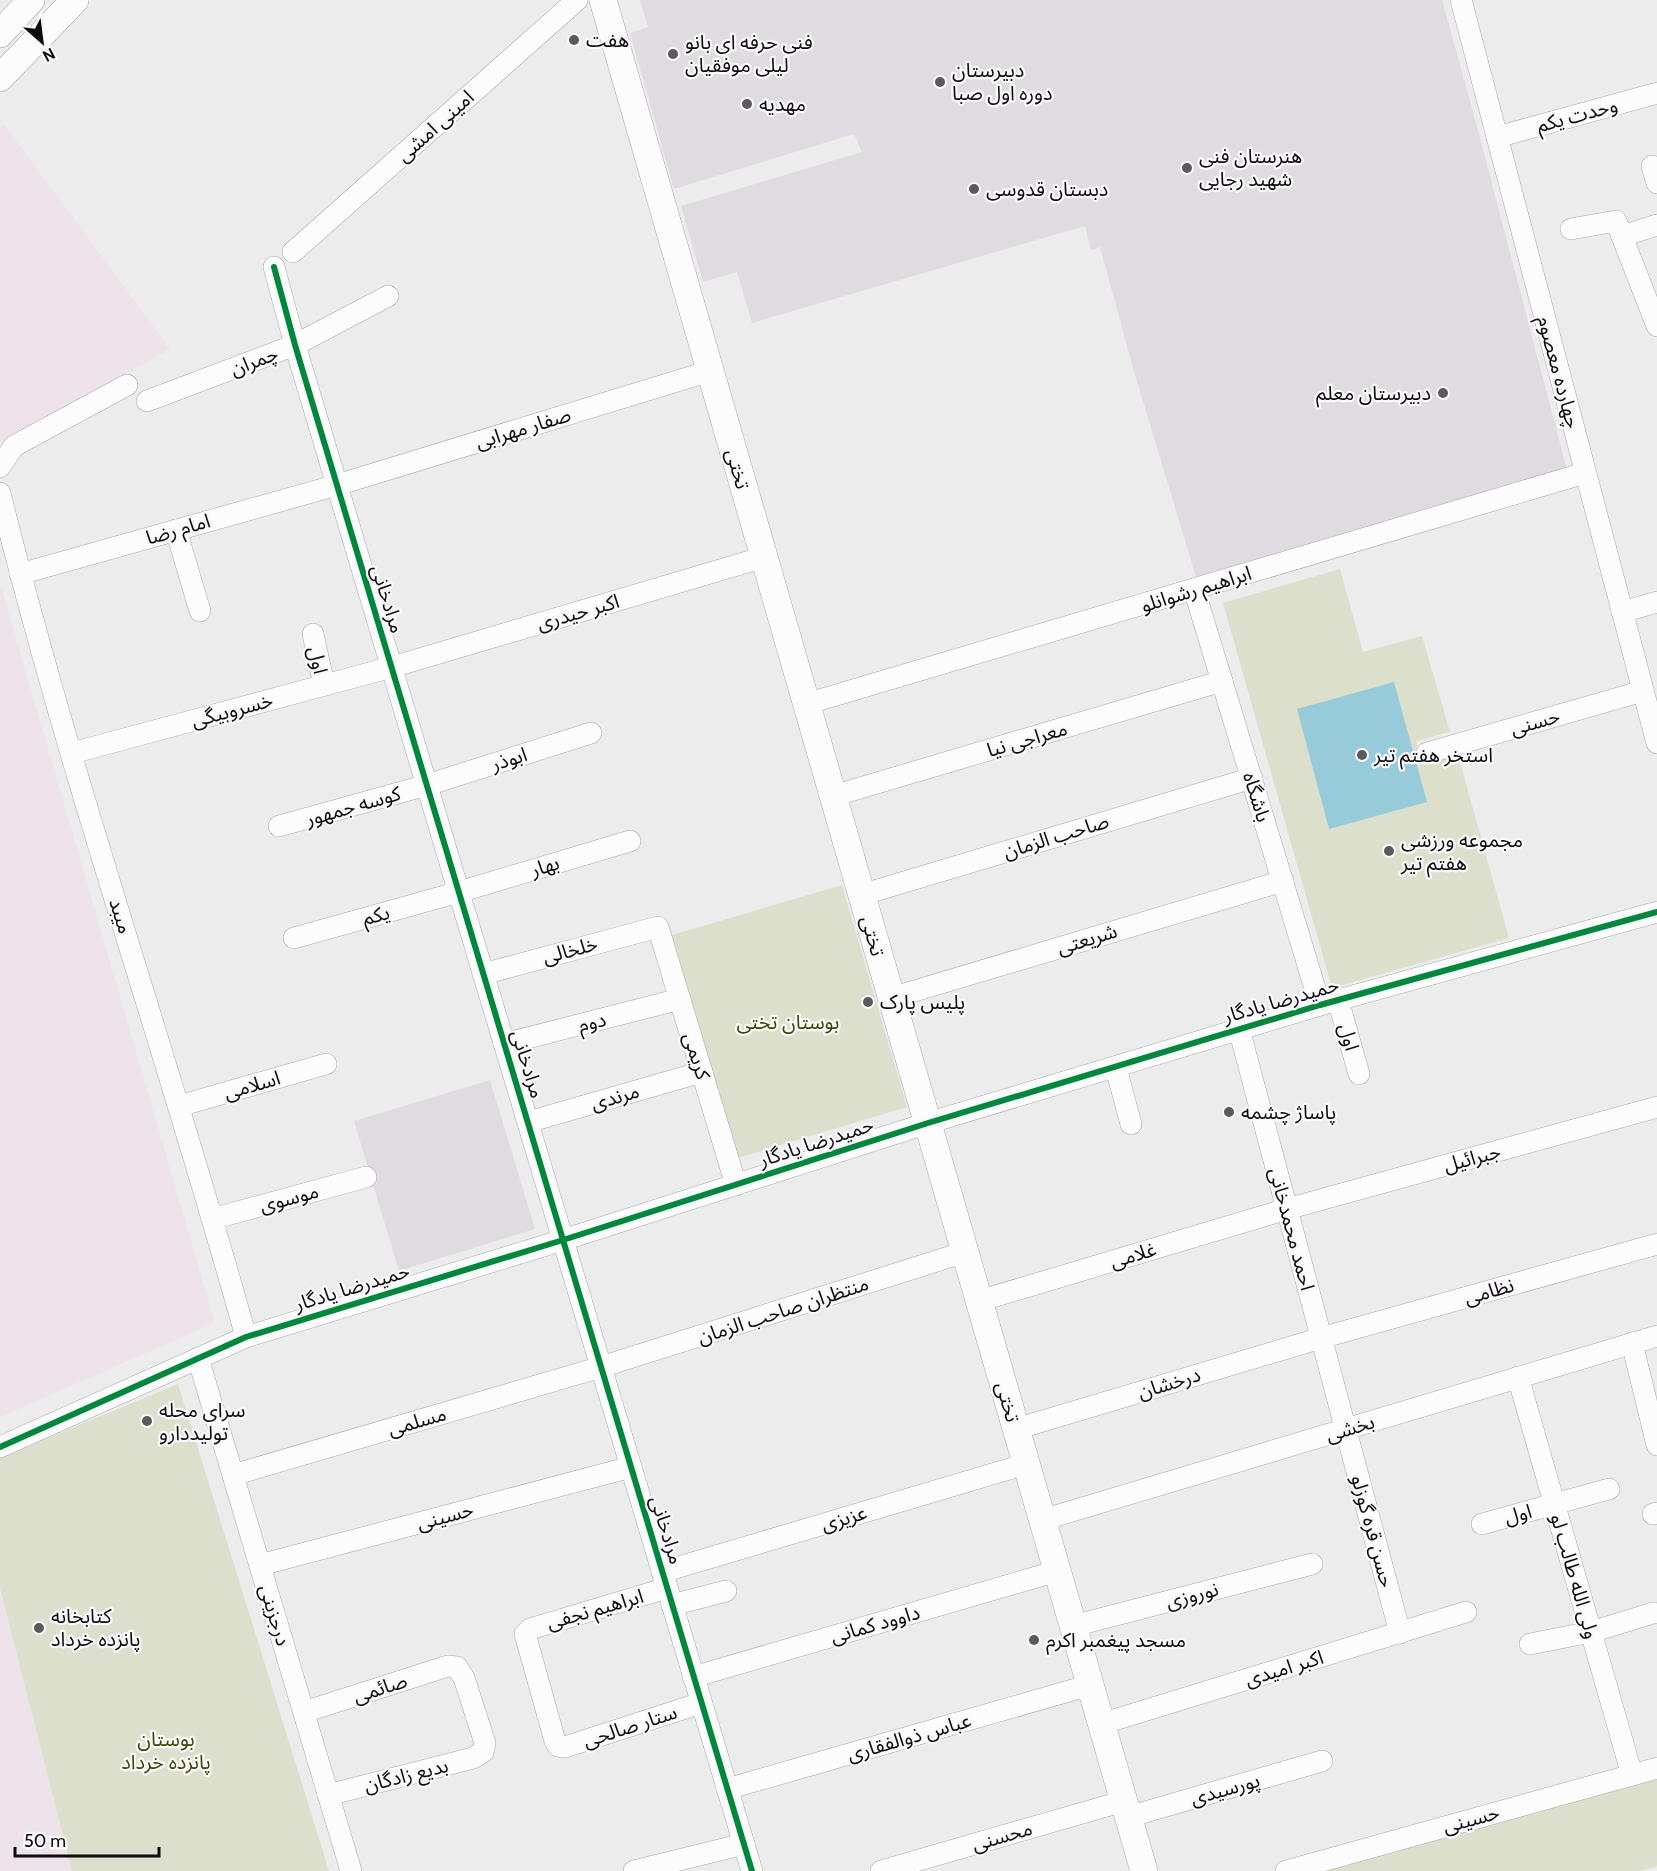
<svg xmlns="http://www.w3.org/2000/svg" width="1657" height="1871" font-family="Cabin,'Noto Sans Arabic',sans-serif">
	<style>
		.industrial { fill: #efe3eb }
		.built { fill: #e0dbe0 }
		.green { fill: #dbdfcc }
		.water { fill: #98cbd9 }
		.lines { fill: none; stroke-linecap: round; stroke-linejoin: round }
		.minor-casing { stroke: #a8a7a8; stroke-width: 22 }
		.major-casing { stroke: #a8a7a8; stroke-width: 28 }
		.minor { stroke: #fcfcfc; stroke-width: 21 }
		.major { stroke: #fcfcfc; stroke-width: 27 }
		.cycleway-casing { stroke: #fbf8fb; stroke-width: 10 }
		.cycleway { stroke: #00873e; stroke-width: 6 }
		.poi-dot { fill: #5b5a5b; stroke: #fbf8fb; stroke-width: 2 }
		.labels { text-anchor: middle; stroke-width: 4.5; stroke-linejoin: round; paint-order: stroke }
		.poi-label { font-size: 20px; fill: #0d0c0d; stroke: #fbf8fb; text-anchor: start }
		.street-label { font-size: 20px; fill: #0d0c0d; stroke: #fbf8fb }
		.park-label { font-size: 20px; fill: #3e4700; stroke: #fbf8fb }
	</style>
	<rect width="100%" height="100%" fill="#edeced"/>
	<!-- industrial -->
	<g class="industrial">
		<polygon points="4,124 170,349 0,445 0,126"/>
		<polygon points="0,583 215,1323 0,1417"/>
		<polygon points="0,1588 72,1871 0,1871"/>
	</g>
	<!-- built -->
	<g class="built">
		<polygon points="640,0 1442,0 1475,119 1567,470 1196,577 1133,368 1100,247 1091,250 1085,226 752,323 737,272 703,282 681,206 862,152 854,134 674,189 630,33 648,27"/>
		<polygon points="490,1080 535,1229 399,1271 354,1121"/>
	</g>
	<!-- green -->
	<g class="green">
		<polygon points="1340,569 1363,652 1422,636 1450,732 1416,741 1423,765 1458,755 1509,938 1332,988 1223,603"/>
		<polygon points="842,885 907,1107 734,1159 669,936"/>
		<polygon points="178,1384 329,1871 72,1871 0,1588 0,1458"/>
		<polygon points="1657,1773 1657,1866 1641,1871 1315,1871"/>
	</g>
	<!-- water -->
	<polygon class="water" points="1394,682 1427,802 1329,829 1297,709"/>
	<g class="lines">
		<!-- minor casing -->
		<g class="minor-casing">
			<g id="minor">
				<polyline points="1461,0 1657,743"/>
				<polyline points="1497,137 1657,93"/>
				<polyline points="1652,166 1657,183"/>
				<polyline points="1571,229 1616,221 1657,326"/>
				<polyline points="1622,236 1657,225"/>
				<polyline points="293,252 577,0"/>
				<polyline points="274,267 295,345 752,1871"/>
				<polyline points="147,401 295,345 388,296"/>
				<polyline points="0,467 14,446 127,385"/>
				<path d="M0 493C70 778 168 1055 246 1337"/>
				<polyline points="176,530 200,611"/>
				<polyline points="20,574 337,485 710,371"/>
				<polyline points="1194,589 1320,1005"/>
				<polyline points="1622,612 1657,602"/>
				<polyline points="313,634 324,685"/>
				<polyline points="806,704 1585,473"/>
				<polyline points="72,753 392,667 764,557"/>
				<polyline points="1427,753 1643,691"/>
				<polyline points="833,796 1222,681"/>
				<polyline points="279,826 427,785 591,733"/>
				<polyline points="861,895 1252,778"/>
				<polyline points="294,938 459,892 630,841"/>
				<polyline points="483,974 658,927 736,1185"/>
				<polyline points="891,998 1283,881"/>
				<polyline points="1338,1000 1359,1074"/>
				<polyline points="1239,1029 1400,1633"/>
				<polyline points="504,1044 680,999"/>
				<polyline points="1116,1068 1131,1124"/>
				<polyline points="179,1106 326,1064"/>
				<polyline points="528,1122 702,1072"/>
				<polyline points="212,1219 366,1177"/>
				<polyline points="979,1301 1287,1209 1657,1107"/>
				<polyline points="1632,1343 1657,1445"/>
				<polyline points="198,1358 351,1871"/>
				<polyline points="1518,1377 1632,1775"/>
				<polyline points="1016,1429 1321,1338 1657,1244"/>
				<polyline points="0,1447 246,1337 563,1240 928,1123 1320,1005 1657,912"/>
				<polyline points="233,1475 601,1367 965,1252"/>
				<polyline points="1653,1514 1657,1513"/>
				<polyline points="1042,1520 1657,1336"/>
				<polyline points="1482,1524 1609,1489"/>
				<polyline points="260,1565 631,1467"/>
				<polyline points="662,1572 1026,1464"/>
				<polyline points="667,1588 530,1629 525,1634 555,1741 558,1746 565,1747 701,1703"/>
				<polyline points="672,1605 726,1591"/>
				<polyline points="1073,1626 1312,1564"/>
				<polyline points="1530,1644 1591,1632 1653,1613"/>
				<polyline points="693,1677 1057,1571"/>
				<polyline points="304,1712 448,1666 457,1667 464,1678 485,1743 483,1752 473,1758 328,1795"/>
				<polyline points="1101,1724 1466,1612"/>
				<polyline points="727,1789 1090,1685"/>
				<polyline points="1128,1817 1322,1761"/>
				<polyline points="634,1871 744,1844"/>
				<polyline points="881,1871 1124,1801"/>
				<polyline points="1286,1871 1657,1768"/>
			</g>
		</g>
		<!-- major casing -->
		<g class="major-casing">
			<g id="major">
				<polyline points="603,0 1144,1871"/>
				<polyline points="0,34 31,0"/>
				<polyline points="0,78 75,0"/>
			</g>
		</g>
		<!-- minor -->
		<use href="#minor" class="minor"/>
		<!-- major -->
		<use href="#major" class="major"/>
		<!-- cycleway casing -->
		<g class="cycleway-casing">
			<g id="cycleway">
				<polyline points="274,267 295,345 752,1871"/>
				<polyline points="0,1447 246,1337 563,1240 928,1123 1320,1005 1657,912"/>
			</g>
		</g>
		<!-- cycleway -->
		<use href="#cycleway" class="cycleway"/>
	</g>
	<!-- markers -->
	<g class="poi-dot">
		<circle cx="574" cy="40" r="6"/>
		<circle cx="673" cy="54" r="6"/>
		<circle cx="940" cy="82" r="6"/>
		<circle cx="747" cy="104" r="6"/>
		<circle cx="1187" cy="168" r="6"/>
		<circle cx="974" cy="189" r="6"/>
		<circle cx="1443" cy="393" r="6"/>
		<circle cx="1362" cy="755" r="6"/>
		<circle cx="1389" cy="851" r="6"/>
		<circle cx="868" cy="1002" r="6"/>
		<circle cx="1229" cy="1112" r="6"/>
		<circle cx="147" cy="1421" r="6"/>
		<circle cx="39" cy="1628" r="6"/>
		<circle cx="1034" cy="1640" r="6"/>
	</g>
	<g class="labels">
		<!-- poi labels -->
		<g class="poi-label">
			<text x="586" y="47">هفت</text>
			<text x="685" y="49">فنی حرفه ای بانو<tspan x="685" dy="23">لیلی موفقیان</tspan></text>
			<text x="952" y="77">دبیرستان<tspan x="952" dy="23">دوره اول صبا</tspan></text>
			<text x="759" y="111">مهدیه</text>
			<text x="1199" y="163">هنرستان فنی<tspan x="1199" dy="23">شهید رجایی</tspan></text>
			<text x="986" y="196">دبستان قدوسی</text>
			<text x="1431" y="400" text-anchor="end">دبیرستان معلم</text>
			<text x="1374" y="762">استخر هفتم تیر</text>
			<text x="1401" y="847">مجموعه ورزشی<tspan x="1401" dy="23">هفتم تیر</tspan></text>
			<text x="880" y="1009">پلیس پارک</text>
			<text x="1241" y="1119">پاساژ چشمه</text>
			<text x="159" y="1417">سرای محله<tspan x="159" dy="23">تولیددارو</tspan></text>
			<text x="51" y="1623">کتابخانه<tspan x="51" dy="23">پانزده خرداد</tspan></text>
			<text x="1046" y="1647">مسجد پیغمبر اکرم</text>
		</g>
		<!-- street labels -->
		<g class="street-label">
			<text transform="translate(1577 115) rotate(-15)" y="7">وحدت یکم</text>
			<text transform="translate(435 126) rotate(-42)" y="7">امینی امشی</text>
			<text transform="translate(254 361) rotate(-21)" y="7">چمران</text>
			<text transform="translate(1559 372) rotate(75)" y="7">چهارده معصوم</text>
			<text transform="translate(523 428) rotate(-17)" y="7">صفار مهرابی</text>
			<text transform="translate(738 469) rotate(74)" y="7">تختی</text>
			<text transform="translate(178 529) rotate(-16)" y="7">امام رضا</text>
			<text transform="translate(1196 589) rotate(-17)" y="7">ابراهیم رشوانلو</text>
			<text transform="translate(388 599) rotate(73)" y="7">مرادخانی</text>
			<text transform="translate(578 612) rotate(-16)" y="7">اکبر حیدری</text>
			<text transform="translate(318 660) rotate(77)" y="7">اول</text>
			<text transform="translate(232 710) rotate(-15)" y="7">خسروبیگی</text>
			<text transform="translate(1535 722) rotate(-16)" y="7">حسنی</text>
			<text transform="translate(1027 739) rotate(-16)" y="7">معراجی نیا</text>
			<text transform="translate(509 759) rotate(-18)" y="7">ابوذر</text>
			<text transform="translate(1257 797) rotate(73)" y="7">باشگاه</text>
			<text transform="translate(353 806) rotate(-16)" y="7">کوسه جمهور</text>
			<text transform="translate(1056 836) rotate(-17)" y="7">صاحب الزمان</text>
			<text transform="translate(545 866) rotate(-17)" y="7">بهار</text>
			<text transform="translate(376 915) rotate(-15)" y="7">یکم</text>
			<text transform="translate(121 916) rotate(73)" y="7">میبد</text>
			<text transform="translate(873 936) rotate(74)" y="7">تختی</text>
			<text transform="translate(1087 939) rotate(-17)" y="7">شریعتی</text>
			<text transform="translate(570 950) rotate(-15)" y="7">خلخالی</text>
			<text transform="translate(1281 1000) rotate(-16)" y="7">حمیدرضا یادگار</text>
			<text transform="translate(592 1022) rotate(-14)" y="7">دوم</text>
			<text transform="translate(1349 1037) rotate(74)" y="7">اول</text>
			<text transform="translate(697 1056) rotate(73)" y="7">کریمی</text>
			<text transform="translate(528 1064) rotate(73)" y="7">مرادخانی</text>
			<text transform="translate(252 1085) rotate(-16)" y="7">اسلامی</text>
			<text transform="translate(615 1097) rotate(-16)" y="7">مرندی</text>
			<text transform="translate(816 1142) rotate(-18)" y="7">حمیدرضا یادگار</text>
			<text transform="translate(1472 1158) rotate(-15)" y="7">جبرائیل</text>
			<text transform="translate(289 1198) rotate(-15)" y="7">موسوی</text>
			<text transform="translate(1292 1229) rotate(75)" y="7">احمد محمدخانی</text>
			<text transform="translate(1133 1255) rotate(-17)" y="7">غلامی</text>
			<text transform="translate(352 1287) rotate(-17)" y="7">حمیدرضا یادگار</text>
			<text transform="translate(1489 1291) rotate(-16)" y="7">نظامی</text>
			<text transform="translate(783 1310) rotate(-18)" y="7">منتظران صاحب الزمان</text>
			<text transform="translate(1169 1383) rotate(-17)" y="7">درخشان</text>
			<text transform="translate(1008 1402) rotate(74)" y="7">تختی</text>
			<text transform="translate(417 1421) rotate(-16)" y="7">مسلمی</text>
			<text transform="translate(1350 1428) rotate(-17)" y="7">بخشی</text>
			<text transform="translate(1518 1514) rotate(-15)" y="7">اول</text>
			<text transform="translate(445 1516) rotate(-15)" y="7">حسینی</text>
			<text transform="translate(844 1518) rotate(-16)" y="7">عزیزی</text>
			<text transform="translate(667 1530) rotate(73)" y="7">مرادخانی</text>
			<text transform="translate(1373 1531) rotate(75)" y="7">حسن قره گوزلو</text>
			<text transform="translate(1575 1576) rotate(74)" y="7">ولی الله طالب لو</text>
			<text transform="translate(1192 1595) rotate(-15)" y="7">نوروزی</text>
			<text transform="translate(595 1609) rotate(-16)" y="7">ابراهیم نجفی</text>
			<text transform="translate(275 1615) rotate(73)" y="7">درجزینی</text>
			<text transform="translate(875 1624) rotate(-16)" y="7">داوود کمانی</text>
			<text transform="translate(1284 1668) rotate(-17)" y="7">اکبر امیدی</text>
			<text transform="translate(380 1688) rotate(-18)" y="7">صائمی</text>
			<text transform="translate(630 1726) rotate(-18)" y="7">ستار صالحی</text>
			<text transform="translate(909 1737) rotate(-16)" y="7">عباس ذوالفقاری</text>
			<text transform="translate(406 1775) rotate(-14)" y="7">بدیع زادگان</text>
			<text transform="translate(1225 1789) rotate(-16)" y="7">پورسیدی</text>
			<text transform="translate(1471 1819) rotate(-15)" y="7">حسینی</text>
			<text transform="translate(1002 1836) rotate(-16)" y="7">محسنی</text>
		</g>
		<!-- park labels -->
		<g class="park-label">
			<text x="788" y="1029">بوستان تختی</text>
			<text x="166" y="1746">بوستان<tspan x="166" dy="23">پانزده خرداد</tspan></text>
		</g>
	</g>
	<!-- north arrow -->
	<g transform="translate(42 42) rotate(152)" stroke="#fbf8fb" stroke-width="4.5" paint-order="stroke">
	<path d="M0-4.5L10 22L0 15L-10 22Z" fill="#0d0c0d"/>
	<text y="-9" font-size="16" font-weight="bold" text-anchor="middle" fill="#0d0c0d">N</text>
	</g>
	<!-- scale -->
	<path d="M15 1847v9h144v-9" fill="none" stroke="#0d0c0d" stroke-width="3"/>
	<text x="24" y="1847" font-size="18" fill="#0d0c0d" stroke="#fbf8fb" stroke-width="4.5" paint-order="stroke">50 m</text>
</svg>
